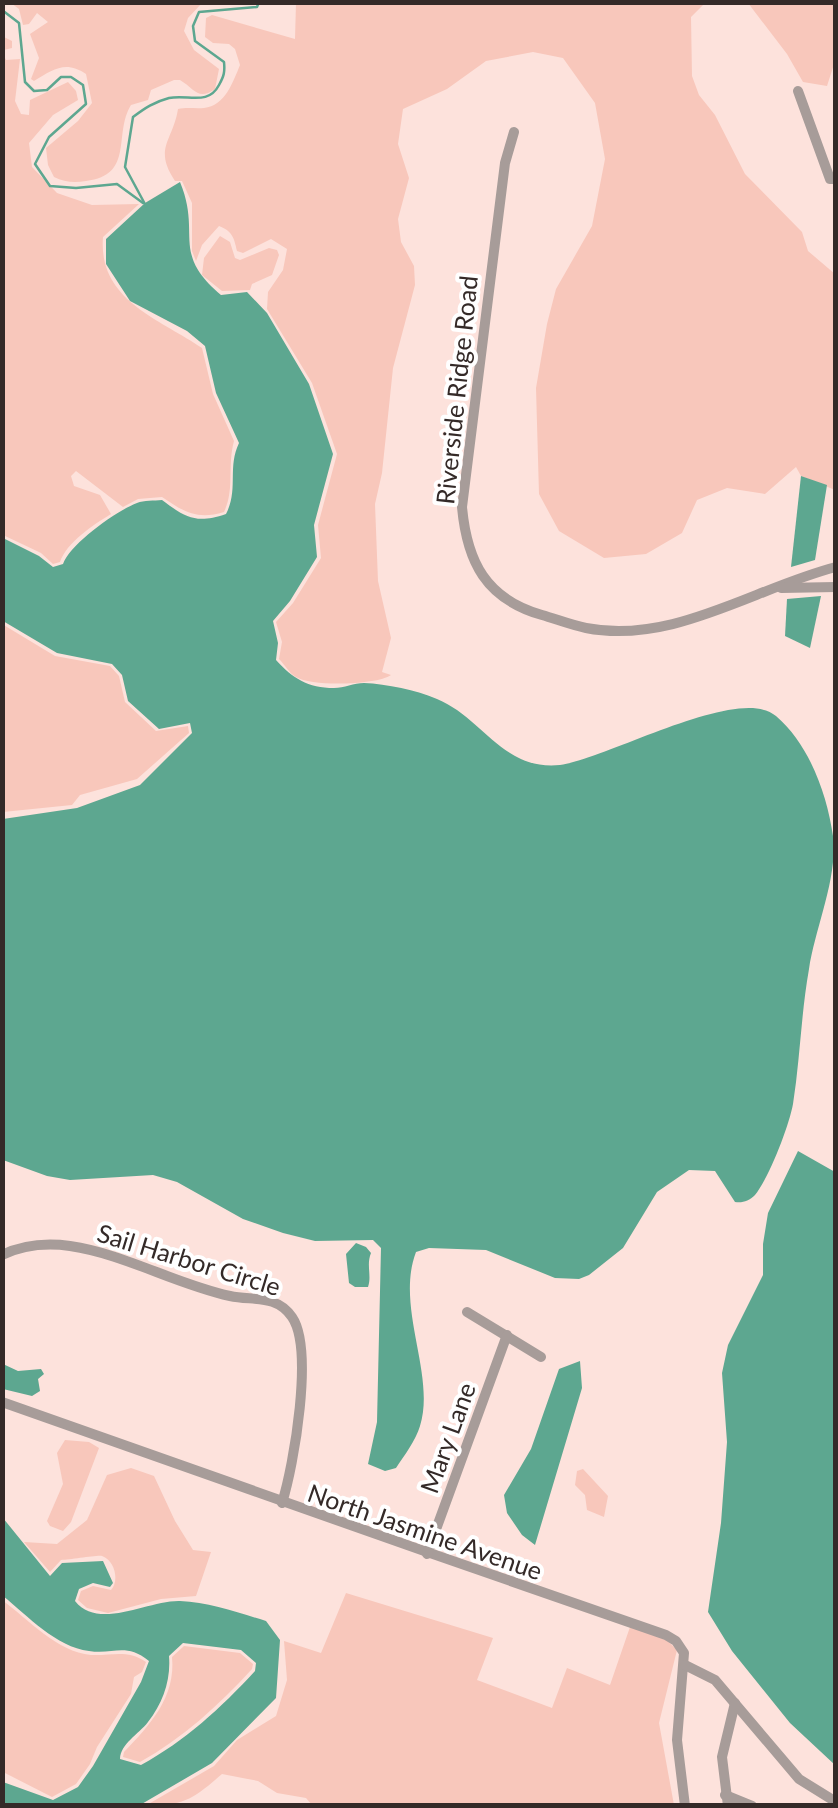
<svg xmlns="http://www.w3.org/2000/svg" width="838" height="1808" font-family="Lato,sans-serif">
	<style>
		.green { fill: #f8c7bb }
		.water { fill: #5da790; fill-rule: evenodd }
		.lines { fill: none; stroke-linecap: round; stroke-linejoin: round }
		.stream { stroke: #5da790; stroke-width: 2.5 }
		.minor { stroke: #a79c99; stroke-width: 10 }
		.labels { text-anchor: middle; stroke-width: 8; stroke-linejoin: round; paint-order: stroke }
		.street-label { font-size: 25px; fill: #342a28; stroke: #fff }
	</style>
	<rect width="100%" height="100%" fill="#fde2dc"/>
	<!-- green -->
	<g class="green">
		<path d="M11 3H202L188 18 184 31 194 50 219 69 215 89C198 101 195 89 180 80H174L151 90 148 100 131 105C113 134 135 175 86 181 74 183 64 182 54 177L48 165 46 148 78 121 92 103 86 74C66 60 53 69 34 81L31 79 39 58 30 34 48 22 37 13 29 24 23 25 19 9Z"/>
		<path d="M296 3H705L691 17 692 76 699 95 715 115 745 174 802 232 808 251 835 274V490L801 476 796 467 765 494 727 488 697 500 682 533 646 554 604 558 559 531 539 494 536 388 547 324 556 289 592 226 605 159 595 103 563 58 533 52 486 61 447 89 403 109 398 144 409 178 398 219 401 242 414 266 415 285 393 368 382 473 375 504 378 581 391 638 382 672 391 675C377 685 312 687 296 677 290 674 284 664 279 659L282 642 276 622 293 603 321 558 318 525 337 454 312 383 267 309 268 292 283 270 287 249 271 239 243 253 237 251C234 237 232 231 219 226L202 245 196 261 192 251V203L182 181H175C153 148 173 141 178 109 188 107 195 109 204 108 225 106 233 82 240 65L235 49 229 44 213 43 205 37 206 18 212 15 295 39Z"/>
		<polygon points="748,3 835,3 835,61 827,86 803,82 787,54"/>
		<path d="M2 36 12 41V48L4 50 3 54 6 60 20 59 15 101 21 114 29 115 30 100 68 82 76 91 78 100 53 115 29 143 32 167 57 193 92 205 139 204 103 237C98 300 158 318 202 348L213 394 234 441C227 467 235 489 224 512 197 520 184 512 162 497L138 499 123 507 76 471 71 476 74 486 100 495 111 514C93 525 67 542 60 562L53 564 41 553 3 535Z"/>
		<polygon points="220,236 230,242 235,258 240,260 269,248 277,250 279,255 272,275 252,284 250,290 222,291 202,275 204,258"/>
		<polygon points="2,624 55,656 110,666 119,676 125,702 156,731 188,726 189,733 137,779 80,795 72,805 3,812"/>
		<polygon points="65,1440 89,1442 99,1448 71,1522 63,1531 50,1526 47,1521 63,1484 57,1453"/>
		<path d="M131 1468 154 1476 175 1521 193 1550 211 1552 196 1596 161 1599 108 1613 87 1608 78 1600 81 1591 93 1586 111 1590C119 1582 116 1561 102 1556 96 1555 70 1560 61 1560L50 1572 24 1542 57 1544 87 1520 107 1475Z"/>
		<polygon points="583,1469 608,1496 604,1517 587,1510 585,1495 575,1485 577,1471"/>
		<path d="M346 1593 493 1638 477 1680 552 1708 567 1668 610 1685 630 1627 666 1639 677 1650 659 1723 674 1805H312L306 1798 277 1793 258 1781 222 1774C192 1800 185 1805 145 1806L214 1766 237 1740 276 1716 287 1680 284 1641 321 1653Z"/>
		<path d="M2 1600C28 1619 57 1652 91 1655 112 1656 127 1649 146 1662L142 1672 134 1677 131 1694 97 1747 90 1764 76 1784 52 1797 3 1772Z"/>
		<path d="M184 1646 240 1653 253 1664 252 1669C218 1706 183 1738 140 1762L123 1757 124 1752C150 1725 176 1697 172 1657Z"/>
	</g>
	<!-- water -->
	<g class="water">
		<path d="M180 182C202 235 170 252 221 295L247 292 267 313 309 384 333 454 314 525 317 557 290 601 273 621 278 643 276 660C292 678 308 688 334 688 344 688 354 683 364 683 387 684 416 690 437 699 483 718 503 771 560 765 607 759 739 684 776 716 809 744 827 794 833 836 838 878 815 928 809 969 801 1014 800 1060 793 1104 789 1126 769 1178 755 1195 749 1201 743 1203 735 1202L715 1171 689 1170 657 1192 623 1248 589 1275 579 1279 555 1278 486 1250 429 1248 416 1252C395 1307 436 1375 420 1426 416 1440 404 1456 396 1468L385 1471 368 1464 377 1422 381 1248 373 1240 315 1241 283 1233 243 1219 177 1182 153 1175 70 1180 47 1176 3 1160V819L77 808 140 785 192 733 190 723 159 729 128 701 122 675 112 664 57 653 3 621V538L39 556 53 567 63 564C70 544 116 511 137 503 144 500 154 501 162 500 186 518 196 524 226 514 239 489 227 468 239 443L216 393 205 346 187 331 130 301 106 264V239L145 203Z"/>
		<polygon points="801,476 827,485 815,560 791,567"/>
		<polygon points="821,596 810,648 785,636 787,599"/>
		<polygon points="798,1151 835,1172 835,1765 790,1723 732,1651 708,1612 721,1523 727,1442 722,1373 728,1345 763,1275 763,1244 768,1213"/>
		<path d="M356 1243 366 1247 371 1253C366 1265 372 1276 368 1287H355L349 1283 346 1254Z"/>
		<polygon points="580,1361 582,1388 535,1545 522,1535 507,1513 504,1495 531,1449 559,1369"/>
		<polygon points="3,1364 18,1371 41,1369 44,1374 38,1379 40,1391 32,1396 3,1389"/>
		<path d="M3 1518 50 1576 62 1563 103 1561 113 1583 110 1587 93 1583 79 1589 75 1601C99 1631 148 1600 180 1601 209 1602 239 1613 266 1621L280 1640 276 1698 212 1763 140 1805H3V1782L53 1800 78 1787 93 1766 141 1682 149 1661C125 1642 114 1655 89 1651 56 1647 28 1616 3 1596ZM183 1643 241 1650 256 1663 255 1671C221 1708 185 1741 141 1765L120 1759C121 1743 138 1735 148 1722 163 1703 171 1680 169 1656Z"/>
	</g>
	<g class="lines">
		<!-- stream -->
		<g class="stream">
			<polyline points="2,10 19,23 25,82 34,91 47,90 61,77 71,77 83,85 86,104 49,137 35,164 50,186 76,188 117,184 143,203"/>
			<path d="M146 206 125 167 133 117C145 108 154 102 169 98 188 94 208 106 219 85 224 76 225 72 224 62L195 41 193 26 199 12 257 7 259 2"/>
		</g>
		<!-- minor -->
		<g class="minor">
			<polyline points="798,91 830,179 836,179"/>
			<path d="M514 132 505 163 462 507C467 562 486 599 542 615 556 619 571 625 586 628 673 645 754 588 836 567"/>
			<polyline points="781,588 836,587"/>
			<path d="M2 1255C23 1245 48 1243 70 1246 125 1254 175 1284 230 1296 253 1301 276 1294 292 1317 314 1349 294 1465 282 1503"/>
			<polyline points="467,1312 541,1357"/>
			<path d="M2 1402C224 1480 444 1559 666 1635L676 1641 684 1653 677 1740 685 1806"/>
			<polyline points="427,1554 507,1335"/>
			<polyline points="685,1665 715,1680 799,1779 836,1802"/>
			<polyline points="725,1795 752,1806"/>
			<polyline points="728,1806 722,1757 735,1703"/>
		</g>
	</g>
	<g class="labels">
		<!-- street labels -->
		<g class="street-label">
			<text transform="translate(457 390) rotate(-84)" y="9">Riverside Ridge Road</text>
			<text transform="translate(189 1260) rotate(17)" y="9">Sail Harbor Circle</text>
			<text transform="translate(448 1438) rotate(-70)" y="9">Mary Lane</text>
			<text transform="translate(425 1532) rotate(19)" y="9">North Jasmine Avenue</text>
		</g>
	</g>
	<!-- border -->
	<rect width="838" height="1808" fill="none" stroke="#342a28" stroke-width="10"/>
</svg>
